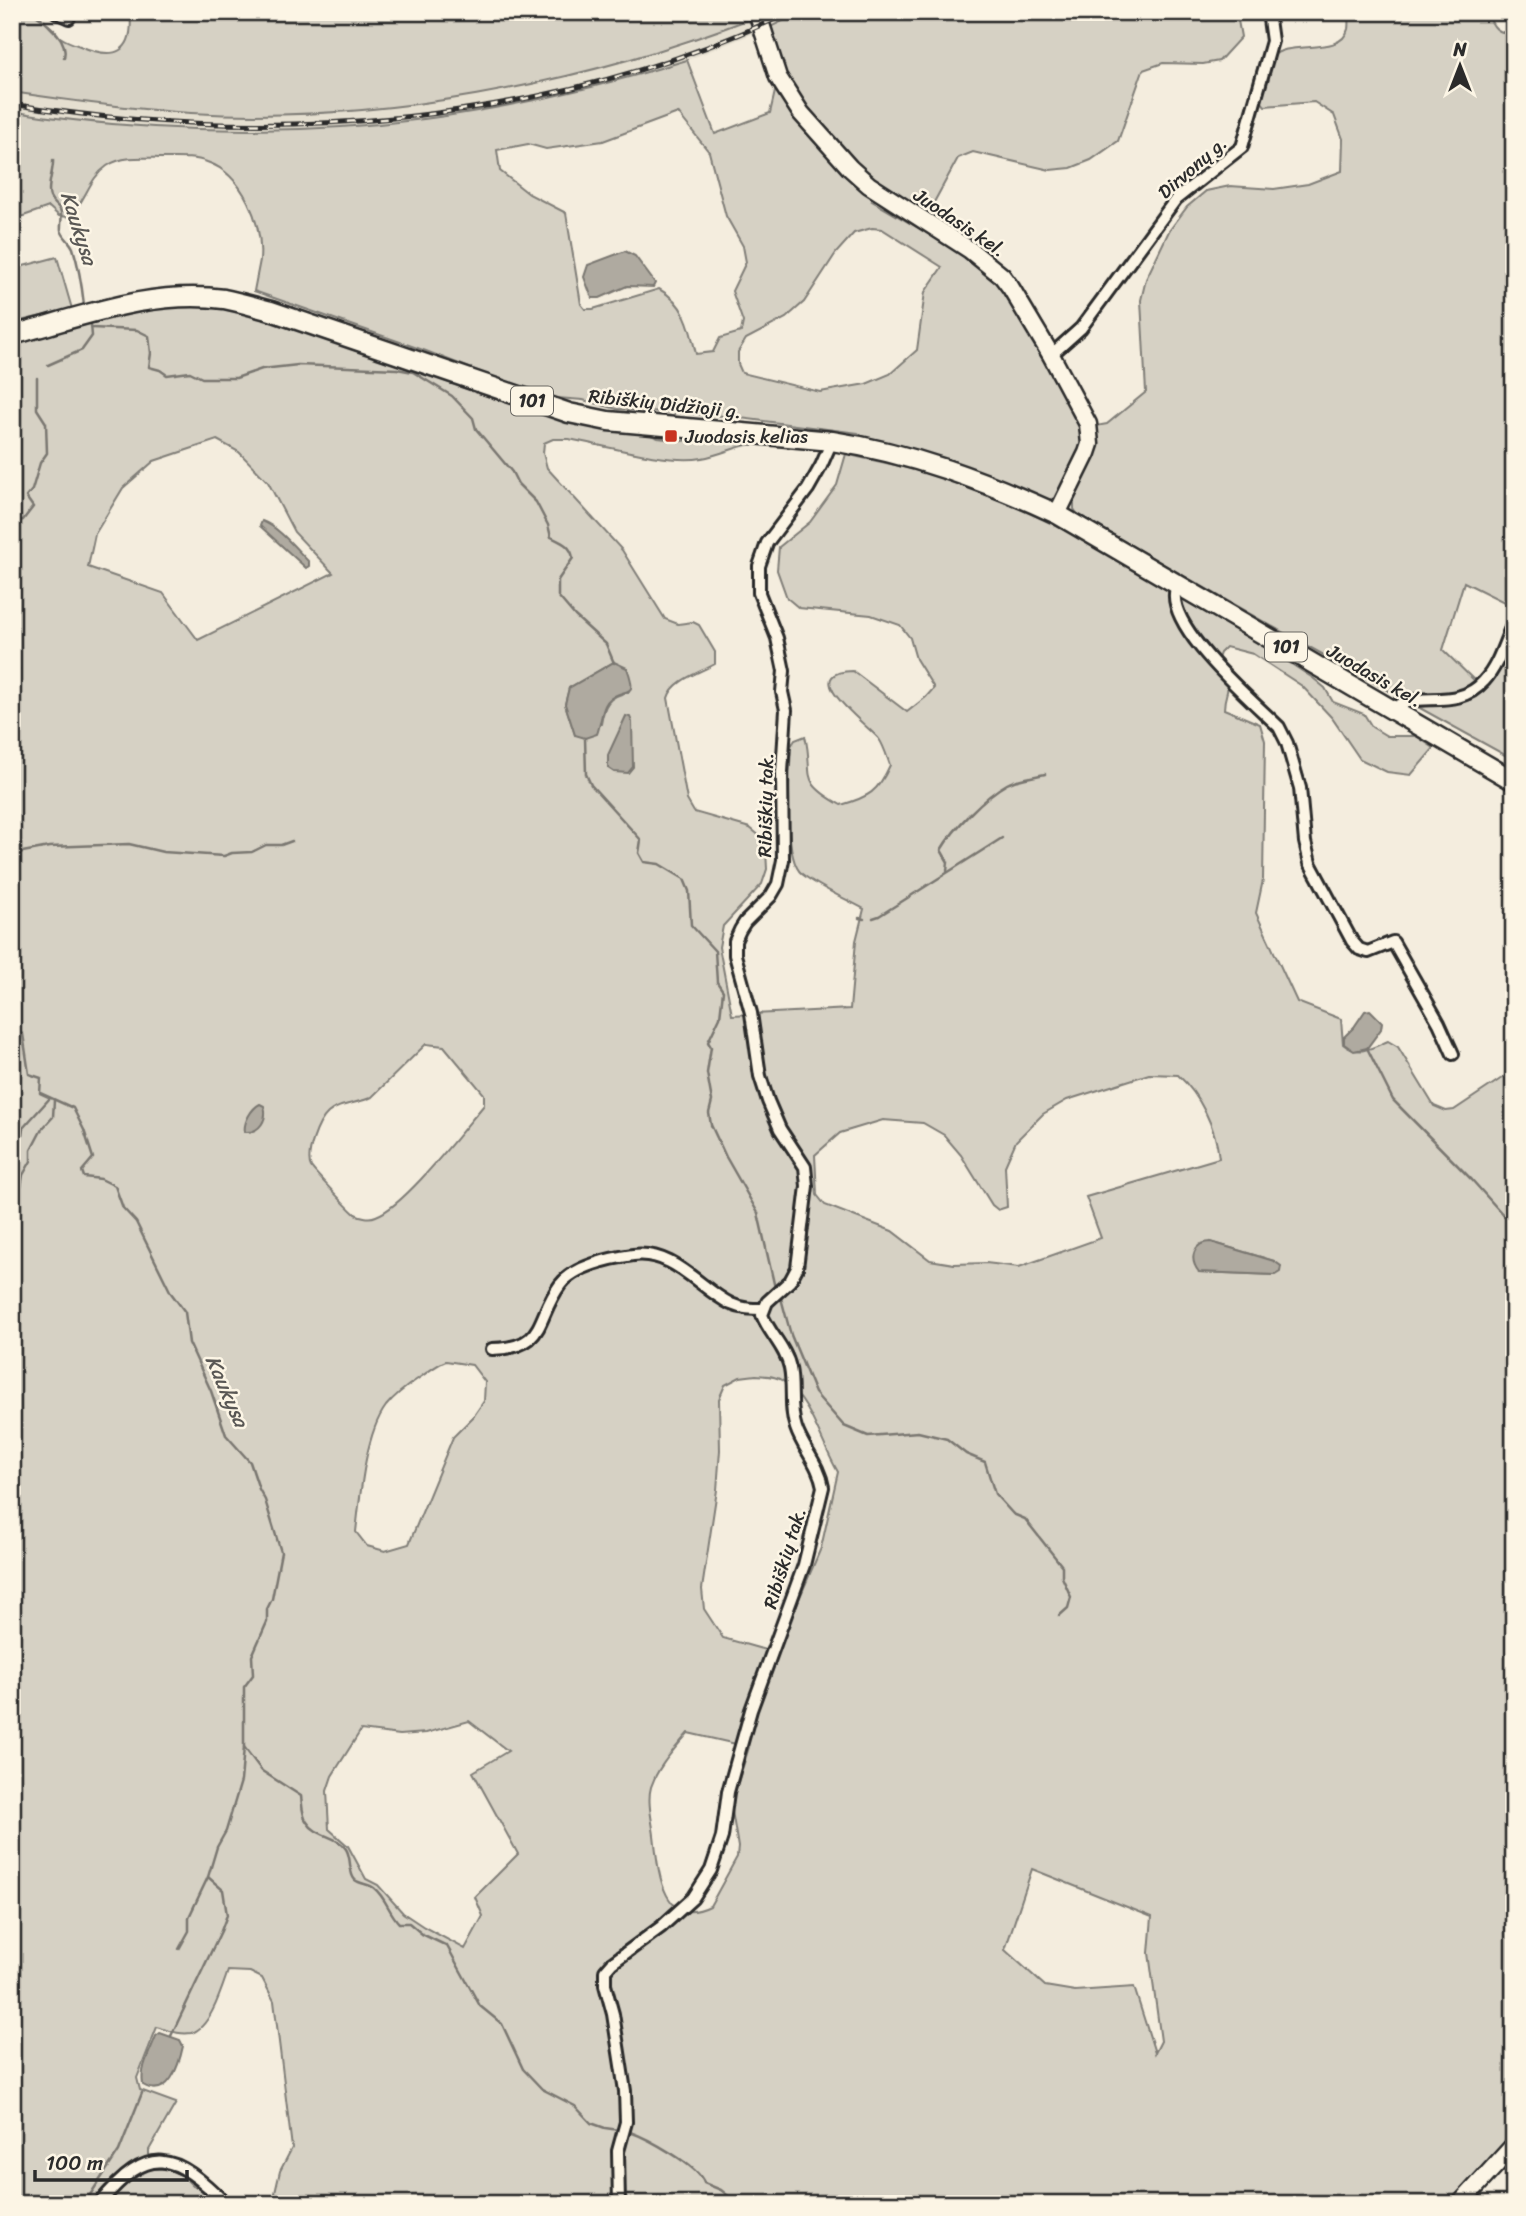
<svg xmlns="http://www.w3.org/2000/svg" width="1526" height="2216" font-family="Sriracha,sans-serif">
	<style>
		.built { fill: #e5dfd0 }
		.green { fill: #d6d1c4; stroke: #807e78; stroke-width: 2; fill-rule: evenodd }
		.water { fill: #afaaa0; stroke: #7a7771; stroke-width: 2 }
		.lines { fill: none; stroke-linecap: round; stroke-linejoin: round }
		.stream { stroke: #7a7771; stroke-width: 2.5 }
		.street-casing { stroke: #2b2b2b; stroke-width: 16 }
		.secondary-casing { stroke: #2b2b2b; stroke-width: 21 }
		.primary-casing { stroke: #2b2b2b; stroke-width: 23 }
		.street { stroke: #fcf5e5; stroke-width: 10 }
		.secondary { stroke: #fcf5e5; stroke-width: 16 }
		.primary { stroke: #fcf5e5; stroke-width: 18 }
		.rail-casing { stroke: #2b2b2b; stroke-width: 5 }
		.rail { stroke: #fcf5e5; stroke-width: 2.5; stroke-dasharray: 8; stroke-linecap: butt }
		.poi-dot { fill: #c8321e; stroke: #fcf5e5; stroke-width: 2.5 }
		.labels { text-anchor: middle; stroke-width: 5; stroke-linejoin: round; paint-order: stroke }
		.shield { fill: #fcf5e5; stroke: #6a6863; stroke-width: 2 }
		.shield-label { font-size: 18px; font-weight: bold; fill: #2b2b2b }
		.street-label { font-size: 19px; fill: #2b2b2b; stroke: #fcf5e5 }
		.poi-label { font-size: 19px; fill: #2b2b2b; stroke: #fcf5e5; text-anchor: start }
		.water-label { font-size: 21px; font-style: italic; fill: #595754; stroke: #fcf5e5 }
	</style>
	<rect width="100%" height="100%" fill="#f4edde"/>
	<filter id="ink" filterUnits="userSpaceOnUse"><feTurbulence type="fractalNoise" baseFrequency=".0143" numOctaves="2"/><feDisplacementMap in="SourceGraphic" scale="14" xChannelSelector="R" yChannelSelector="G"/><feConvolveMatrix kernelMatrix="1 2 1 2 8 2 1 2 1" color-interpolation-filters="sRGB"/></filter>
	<g filter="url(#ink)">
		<!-- built -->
		<polygon class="built" points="764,13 770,27 687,60 587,89 512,106 440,118 291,131 198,130 103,124 47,118 12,111 12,92 105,106 193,113 262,114 372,108 446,99 535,83 622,62 689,43"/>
		<!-- green -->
		<g class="green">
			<path d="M12 12H37C44 21 51 30 60 37 66 41 74 44 80 46 115 61 135 53 130 12H750L752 18C580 85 376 124 191 113 131 109 72 101 12 92Z"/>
			<path d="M801 12H1234L1237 15 1241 37 1219 61 1203 64 1163 63 1143 70 1118 141 1091 160 1071 168 1050 170 973 152 958 158 926 217 883 189 872 201 980 264 991 276 1013 304 1083 427V445L1058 497 1045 501 864 439 858 433 724 416 617 409 583 400 544 397 426 351 254 291C256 281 258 270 260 260 263 224 243 174 207 162 194 157 178 158 164 158 146 158 123 155 107 166 88 179 86 202 69 217L59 216 49 207 12 220V196L18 188V168L12 167V111C59 120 107 124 154 127 342 139 508 116 687 60L715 134 770 113 780 70 770 27ZM678 113 709 152 726 216 743 246 746 262 732 291 743 322 741 332 720 338 713 352 696 354C690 327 685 303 659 289L593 309H585L581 304 566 213 529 194 500 171 497 150 528 144 546 149 603 141ZM872 228 882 229 942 267 925 292 917 350 890 374 866 384 820 392 742 373 738 364V352L746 339 786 318 804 302 836 253 854 233Z"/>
			<path d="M1348 12H1488C1492 29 1498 32 1514 36V607L1464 582 1443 650 1475 681 1494 675 1514 637V760L1264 622 1078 515 1074 509V500L1097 448 1096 426 1107 424 1146 392 1141 300 1146 279 1169 231 1187 207 1206 191 1230 186 1274 189 1308 184 1342 171 1343 139 1334 115 1314 102 1265 106 1260 100C1263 88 1264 68 1271 58 1286 38 1341 58 1348 29 1349 24 1348 17 1348 12Z"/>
			<polygon points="57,257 72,309 12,323 12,269"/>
			<path d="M174 305H204L245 312 505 402 571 420 639 430 658 438 682 441 703 437 764 442C742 443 724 454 702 458 668 464 605 446 569 439H553L544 443 543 453 547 468 622 550 665 619 678 624 693 622 699 625 715 652V664C699 673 673 680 668 698L687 800 694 812 750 828 760 836 766 851 767 869 762 884 723 926 719 947 732 1015 850 1009 856 941 864 909C844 898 820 888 802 874 782 858 790 772 791 746L795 740 805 736C815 776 796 780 841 805 869 797 878 792 890 765 887 757 884 746 879 739 870 727 793 672 853 671L907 712 926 697 934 688 916 659 910 638 900 625 871 615 799 608 787 598 777 570 779 547 810 522 837 485 846 454C870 460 895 464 919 471 1061 514 1189 598 1313 678L1325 688 1333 702 1364 714 1372 727 1387 736H1416L1434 748 1411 775 1387 772 1360 759 1332 718 1302 686 1253 654 1226 647 1220 653 1214 670C1236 694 1225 683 1224 709L1260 724 1265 741 1263 880 1256 913 1297 1002 1341 1019 1343 1044C1358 1057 1372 1048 1388 1041L1398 1047 1434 1106 1446 1111 1454 1110 1514 1070V2134L1450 2204H280L275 2193 280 2171 292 2148 274 2001 262 1978 250 1972 228 1971C222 1988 210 2029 191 2033 179 2035 168 2030 157 2027L137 2078 140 2090 176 2103 149 2150V2169H167L182 2175 193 2186 205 2189 219 2204H12V345L135 311ZM217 440 239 452 268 482 294 532 333 573 198 640 163 593 88 567 95 534 123 488 154 461ZM614 662 629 692C608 696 604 705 601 724L575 735 565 704 569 688ZM426 1044 444 1046 484 1094V1105C461 1132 405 1206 376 1216 370 1219 361 1217 355 1214 349 1209 315 1173 311 1167 305 1155 318 1122 328 1113 339 1103 358 1104 372 1097ZM1149 1074 1178 1075C1200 1095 1216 1128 1219 1158L1086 1197 1101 1238 1019 1267 986 1263 954 1264 930 1260 892 1231 825 1205 817 1195 815 1155 840 1133 883 1120 923 1123 944 1135 961 1155 992 1205 998 1210 1007 1207 1005 1166 1016 1141 1043 1114 1067 1100ZM1211 1242 1274 1261V1275L1199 1272ZM446 1361 472 1365 485 1382 484 1401 473 1417 453 1437 409 1544 385 1551 367 1546 356 1532C360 1497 365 1434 386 1406 395 1395 407 1386 419 1378 428 1372 436 1365 446 1361ZM756 1375C765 1376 775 1375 783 1381 812 1402 820 1442 838 1472L821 1548 776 1653 723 1638 704 1609 702 1589 717 1490 720 1450 719 1399 725 1385 740 1377ZM469 1721 508 1751 473 1772 518 1854 475 1897 483 1916 465 1949 424 1927 403 1913 378 1885 366 1879 348 1846 329 1829 327 1791 332 1776 361 1730 400 1735 426 1733ZM688 1733 749 1747 731 1805 738 1847 737 1857 710 1906C661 1930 658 1867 654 1835 652 1820 647 1801 651 1787 658 1766 674 1750 688 1733ZM1032 1869 1152 1917 1149 1953 1161 2041 1155 2053 1134 1987 1075 1991 1045 1986 1005 1950Z"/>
		</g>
		<!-- water -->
		<g class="water">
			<polygon points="625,251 635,256 655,283 653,287 627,286 600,298 592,298 584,277 588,265"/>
			<path d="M262 521C279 527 296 549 309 562V566L306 568 260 526Z"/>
			<path d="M614 662 627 668C640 703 622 684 607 702 601 710 601 724 597 734L585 738 575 735 565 704 569 688Z"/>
			<polygon points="626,716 630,717 632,722 633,767 628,773 614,772 608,768 608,755"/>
			<polygon points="1370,1010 1382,1022 1381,1029 1367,1048 1354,1051 1344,1044 1344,1037 1354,1027 1365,1011"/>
			<path d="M260 1104 264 1106C268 1119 260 1133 245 1132 243 1122 252 1108 260 1104Z"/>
			<path d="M1211 1242 1274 1261 1281 1266 1280 1272 1275 1275 1199 1272C1188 1258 1194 1242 1211 1242Z"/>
			<path d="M160 2033 180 2040 183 2046C179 2065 169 2100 143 2085 140 2067 150 2052 156 2036Z"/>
		</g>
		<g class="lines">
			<!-- stream -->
			<g class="stream">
				<path d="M32 12C46 23 69 37 64 58"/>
				<path d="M53 160C54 170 46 188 50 197 52 202 56 204 59 208 64 214 60 223 61 230 63 237 70 241 73 248 79 267 82 287 84 305"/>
				<path d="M92 328 137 330 149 336 151 353 149 367 160 370 167 375 190 372 202 378H236L262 369 298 365 397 369 413 372 452 396 473 418 476 429 512 472 518 484 536 502 548 525 551 537C561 542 571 545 573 558L558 580V596L575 616 606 644 614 663"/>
				<polyline points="48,365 82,350 92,336 91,325"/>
				<polyline points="12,523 23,520 33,507 26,497 32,490 40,463 47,453 46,423 37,409 37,378"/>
				<polyline points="12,655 19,669 12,681"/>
				<polyline points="12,717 12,730"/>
				<polyline points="585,738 586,774 591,785 641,840 639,853 644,862 659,864 684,879 689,891 691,925 715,951 717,982 723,991 720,1017 708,1042 711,1047 707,1073 712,1101 709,1113 711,1125 726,1157 758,1213 775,1288"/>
				<polyline points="12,854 49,847 129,844 163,852 224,856 232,853 252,852 266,845 281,845 292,841"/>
				<path d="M947 871 948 862 941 850C954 828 985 796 1007 784 1018 778 1033 777 1045 774"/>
				<polyline points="859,918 864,919"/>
				<polyline points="873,918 879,916 1002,838"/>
				<polyline points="12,1032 23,1034 29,1074 41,1078 40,1093 73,1108 84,1130 93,1158 82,1171 84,1177 101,1179 115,1186 123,1208 136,1222 171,1293 185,1312 189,1343 211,1391 226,1435 250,1462 259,1489 265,1500 281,1552 272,1599 267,1609 267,1622 252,1656 253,1675 244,1687 244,1747 241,1781 226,1831 217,1847 208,1877 189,1917 189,1931 179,1949"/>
				<polyline points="1367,1048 1393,1100 1472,1180 1514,1227"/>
				<polyline points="12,1146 17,1137 22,1135 23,1128 50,1098"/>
				<polyline points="12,1203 21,1187 23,1175 31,1161 31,1150 42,1129 53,1117 54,1100"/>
				<polyline points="781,1298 791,1335 815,1393 844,1426 868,1436 918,1432 947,1439 966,1454 985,1462 995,1494 1013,1514 1025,1519 1062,1566 1062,1577 1071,1597 1068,1608 1059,1616"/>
				<path d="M244 1747 262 1771 301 1796C302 1804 302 1816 307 1822 316 1837 337 1835 346 1849 352 1858 348 1873 355 1880 360 1884 369 1884 374 1888 386 1898 389 1913 399 1923H409L422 1934 447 1946 480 2006 502 2024 523 2069 542 2089 575 2106 591 2123 605 2128 619 2130"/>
				<polyline points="171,2036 221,1931 227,1915 223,1890 208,1877"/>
				<path d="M630 2132C647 2138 699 2166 704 2183L721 2190 732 2199 740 2196 755 2204"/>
				<polyline points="84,2204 119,2151 142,2093"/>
			</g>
			<!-- street casing -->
			<g class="street-casing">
				<g id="street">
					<polyline points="56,12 69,18"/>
					<polyline points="1051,355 1081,328 1176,199 1242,147 1272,41 1268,12"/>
					<path d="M1178 584C1156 620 1255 703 1279 727L1287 743 1300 788 1305 842 1310 863 1352 941 1359 949 1368 952 1393 942 1439 1023 1453 1054"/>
					<path d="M1393 710C1414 688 1456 713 1484 681 1499 665 1505 640 1514 621"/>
					<path d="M492 1349C547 1348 535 1319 560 1285 574 1266 611 1258 633 1255 674 1250 699 1288 731 1304 742 1309 752 1309 763 1309"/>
					<path d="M99 2204C149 2143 174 2152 226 2204"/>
					<path d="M619 2204 618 2151 626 2122 625 2091 613 2014 605 1985V1971L612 1963 661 1927 693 1898 711 1870 722 1837 728 1792 751 1710 804 1565 823 1487C819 1464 803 1449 796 1428 789 1408 794 1388 790 1368 786 1348 769 1333 762 1315L767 1302 790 1281 797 1268 807 1186 805 1167 780 1129 768 1101 760 1076 751 1013 735 955V941L740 930 745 922 771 896 778 884 783 860 782 772 786 710 782 692 784 671 777 638 759 593V566L767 543 808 489 821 466 832 441"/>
				</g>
			</g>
			<!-- secondary casing -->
			<g class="secondary-casing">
				<g id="secondary">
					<polyline points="757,12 778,77 801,113 850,168 869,185 970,250 1002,276 1011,288 1051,355 1088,424 1090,444 1087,453 1057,514"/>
					<polyline points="1460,2204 1514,2145"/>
				</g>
			</g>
			<!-- primary casing -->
			<g class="primary-casing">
				<path id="primary" d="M12 335C81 317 152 289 224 299 240 302 255 307 271 311L569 413 608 421 832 441C911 453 985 481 1057 514L1514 781"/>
			</g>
			<!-- street -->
			<use href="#street" class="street"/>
			<!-- secondary -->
			<use href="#secondary" class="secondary"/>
			<!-- primary -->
			<use href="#primary" class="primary"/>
			<!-- rail casing -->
			<g class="rail-casing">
				<path id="rail" d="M12 104C270 147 552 125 790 12"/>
			</g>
			<!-- rail -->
			<use href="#rail" class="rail"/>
		</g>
	</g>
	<!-- markers -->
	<rect class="poi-dot" x="664" y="429" width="14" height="14" rx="3.5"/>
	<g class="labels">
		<!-- shield labels -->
		<g class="shield">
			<rect x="511" y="386.5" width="42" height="29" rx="5"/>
			<rect x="1265" y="632.5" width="42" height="29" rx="5"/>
		</g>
		<g class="shield-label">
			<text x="532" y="407">101</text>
			<text x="1286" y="653">101</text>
		</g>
		<!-- street labels -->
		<g class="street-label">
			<text transform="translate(1192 167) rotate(-41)" y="7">Dirvonų g.</text>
			<text transform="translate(960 222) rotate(34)" y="7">Juodasis kel.</text>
			<text transform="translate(665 403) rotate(6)" y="7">Ribiškių Didžioji g.</text>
			<text transform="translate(1375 675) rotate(30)" y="7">Juodasis kel.</text>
			<text transform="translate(765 805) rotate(-89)" y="7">Ribiškių tak.</text>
			<text transform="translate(784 1558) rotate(-73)" y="7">Ribiškių tak.</text>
		</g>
		<!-- poi labels -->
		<g class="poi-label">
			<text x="685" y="443">Juodasis kelias</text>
		</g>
		<!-- water labels -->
		<g class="water-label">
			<text transform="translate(79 228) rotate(72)" y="7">Kaukysa</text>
			<text transform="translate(227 1391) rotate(66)" y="7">Kaukysa</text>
		</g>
	</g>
	<!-- margin -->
	<rect width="1526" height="2216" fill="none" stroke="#fcf5e5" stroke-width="42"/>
	<rect x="21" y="21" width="1484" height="2174" fill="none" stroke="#2b2b2b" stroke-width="2.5" filter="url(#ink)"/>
	<!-- north arrow -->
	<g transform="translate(1460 66)" stroke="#fcf5e5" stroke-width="5" paint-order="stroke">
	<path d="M0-5L12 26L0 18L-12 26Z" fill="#2b2b2b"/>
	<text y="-10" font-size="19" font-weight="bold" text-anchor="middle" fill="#2b2b2b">N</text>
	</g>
	<!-- scale -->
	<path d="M35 2170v10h152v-10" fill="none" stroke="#2b2b2b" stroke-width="3.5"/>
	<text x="46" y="2170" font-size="21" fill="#2b2b2b" stroke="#fcf5e5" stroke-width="5" paint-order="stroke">100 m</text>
</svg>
